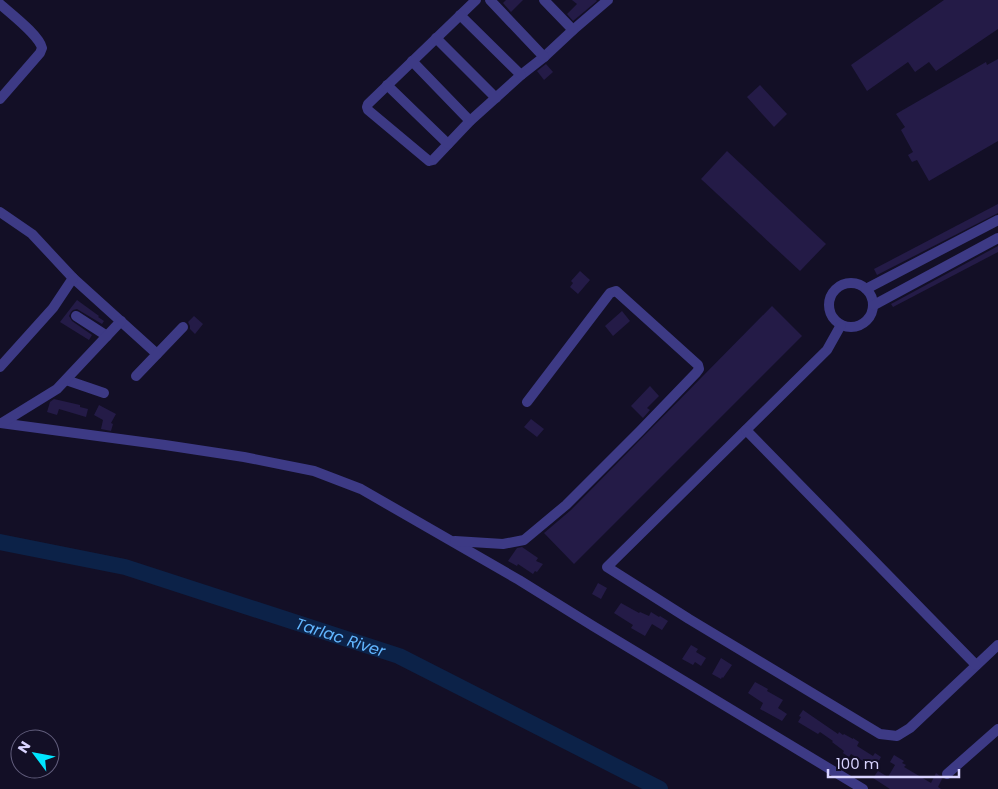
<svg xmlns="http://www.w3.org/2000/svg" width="998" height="789" font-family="Poppins,sans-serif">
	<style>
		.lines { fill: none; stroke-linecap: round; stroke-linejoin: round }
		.river { stroke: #0c2248; stroke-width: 16 }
		.building { fill: #241b47 }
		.minor { stroke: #3d3a85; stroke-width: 10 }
		.labels { text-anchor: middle; stroke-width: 5; stroke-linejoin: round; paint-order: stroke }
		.water-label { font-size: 16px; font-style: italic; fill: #62b6ff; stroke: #130f26 }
	</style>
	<rect width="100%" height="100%" fill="#130f26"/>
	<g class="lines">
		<!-- river -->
		<path class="river" id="s1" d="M0 542 125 567 399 656 660 789"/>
	</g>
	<!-- building -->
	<g class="building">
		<polygon points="506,0 523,0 511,12 503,3"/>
		<polygon points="572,0 596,0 597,1 573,21 567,14 577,4"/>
		<polygon points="944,0 998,0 998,29 936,71 929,62 915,72 908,62 867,91 851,65"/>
		<polygon points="998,59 998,141 929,181 917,160 912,162 908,155 913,152 901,130 905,127 896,114 986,62 987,65"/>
		<polygon points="546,64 553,72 544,80 537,71"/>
		<polygon points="760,85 787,114 774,127 747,97"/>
		<polygon points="727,151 826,244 800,271 701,179"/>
		<polygon points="998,204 998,213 877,275 874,269"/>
		<polygon points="998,246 998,252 893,307 891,304"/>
		<polygon points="580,271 590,280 578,294 570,287 573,283 571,281"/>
		<polygon points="77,300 99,316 98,317 104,321 102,324 77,309 73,310 71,312 69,316 72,321 92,335 89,340 60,322"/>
		<polygon points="772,306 802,336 574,564 544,533 571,510"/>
		<polygon points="622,311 630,321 613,336 605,326"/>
		<polygon points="194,316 203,324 195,334 190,329 190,326 188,322"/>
		<polygon points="650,386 659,396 647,408 650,410 643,418 631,406"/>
		<polygon points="54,399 80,405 80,407 88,409 86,417 59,409 57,415 47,412 50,402"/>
		<polygon points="99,405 116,414 111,423 113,424 111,431 101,429 103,420 94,415"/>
		<polygon points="531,419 544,429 537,437 524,427"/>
		<polygon points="522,547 538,558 536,561 543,564 537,572 535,571 533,574 518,564 517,566 508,561 517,548"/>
		<polygon points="598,583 607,588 601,599 592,594"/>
		<polygon points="621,603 639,613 640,612 649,616 651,612 659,617 660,616 668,621 662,630 652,624 645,636 631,628 633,625 614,613"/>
		<polygon points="691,645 698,649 696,652 706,658 701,666 695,662 693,665 682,659"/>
		<polygon points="721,658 732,665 723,678 722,677 721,679 712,674"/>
		<polygon points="755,682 768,689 767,691 783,700 778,708 787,714 782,721 760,709 763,703 748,693"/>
		<polygon points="803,710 838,734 839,732 843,735 844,734 853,739 853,738 859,742 857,746 873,756 875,753 881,757 875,768 851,754 849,757 843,753 844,751 832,742 833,741 820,732 818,734 798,722 801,717 799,716"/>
		<polygon points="894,755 904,761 902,763 906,765 904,767 931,783 936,773 940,776 942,779 938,787 941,789 890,789 873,778 878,771 888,777 895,765 890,762"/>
	</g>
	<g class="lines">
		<!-- minor -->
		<g class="minor">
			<polyline points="476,0 368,104 367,107 368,110 429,161 433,160 470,121 521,75 544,57 573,30 608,0"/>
			<polyline points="490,0 544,57"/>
			<polyline points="544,0 573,30"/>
			<path d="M0 4C11 14 39 35 42 48L40 53 0 99"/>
			<polyline points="460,15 521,75"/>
			<polyline points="436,38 496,98"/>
			<polyline points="412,61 470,121"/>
			<polyline points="387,85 448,144"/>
			<polyline points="0,212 32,234 73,278 157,354"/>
			<circle cx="851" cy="305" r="22"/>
			<polyline points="866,289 998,220"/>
			<polyline points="874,305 998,238"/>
			<polyline points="76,316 107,336"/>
			<polyline points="841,325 827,350 607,567 689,619 880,734 897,736 910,728 998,645"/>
			<polyline points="0,367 53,308 73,278"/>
			<polyline points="136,376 183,327"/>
			<polyline points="66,380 104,393"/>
			<polyline points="0,423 165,445 244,457 314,471 361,489 519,580 593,626 863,789"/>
			<polyline points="2,423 57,389 121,321"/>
			<polyline points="746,430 976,665"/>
			<polyline points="455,541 503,544 524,540 566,505 640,431 696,373 699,369 698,365 616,291 610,293 527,402"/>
			<polyline points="947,774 998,729"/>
		</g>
	</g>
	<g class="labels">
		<!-- water labels -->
		<g class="water-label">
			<text dy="6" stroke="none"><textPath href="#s1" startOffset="354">Tarlac River</textPath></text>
		</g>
	</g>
	<!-- north arrow -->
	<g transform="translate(35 754) rotate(302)"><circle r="24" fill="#130f26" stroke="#625e7d"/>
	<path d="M0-4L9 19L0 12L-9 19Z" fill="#00e5ff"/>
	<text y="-8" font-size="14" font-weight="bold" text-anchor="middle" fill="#d9d4ff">N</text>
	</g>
	<!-- scale -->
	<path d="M828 769v8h131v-8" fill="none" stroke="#d9d4ff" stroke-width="2.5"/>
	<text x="836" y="769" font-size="15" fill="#d9d4ff" stroke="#130f26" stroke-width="4" paint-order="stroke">100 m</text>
</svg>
